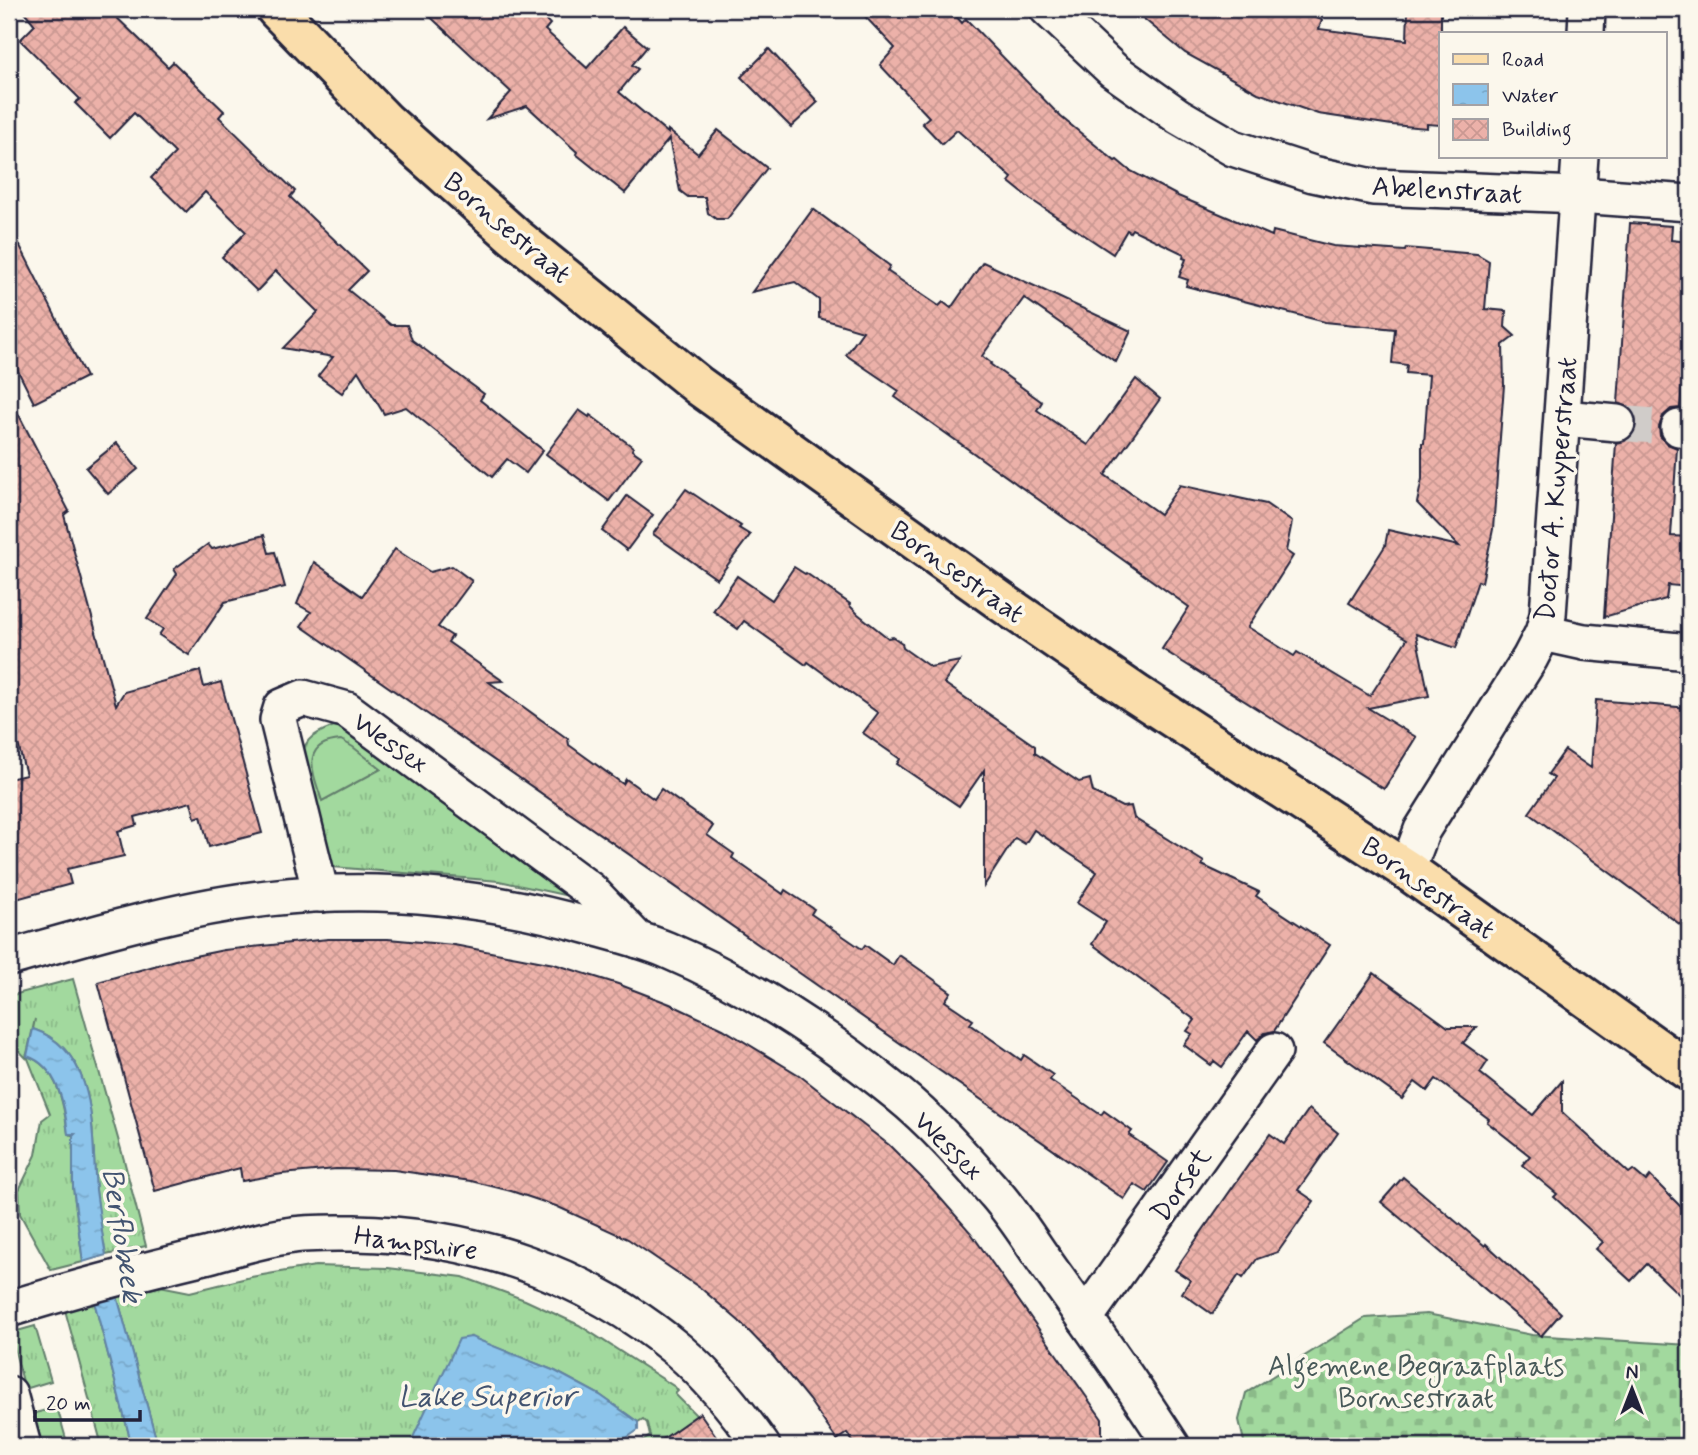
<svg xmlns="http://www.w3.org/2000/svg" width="1698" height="1455" font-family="Mynerve,sans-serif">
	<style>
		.grass { fill: url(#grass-tufts); stroke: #627e6c; stroke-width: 2 }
		.cemetery { fill: url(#cemetery-stones); stroke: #627e6c; stroke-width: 2 }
		.green { fill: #a2d99e; stroke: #627e6c; stroke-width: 2 }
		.water { fill: url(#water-ripples); stroke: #6283a5; stroke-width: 2 }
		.building { fill: url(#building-cross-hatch); stroke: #22223b; stroke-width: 2 }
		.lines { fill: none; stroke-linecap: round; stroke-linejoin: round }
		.minor-tunnel { stroke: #d0ccc9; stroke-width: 35; stroke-dasharray: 35 18; stroke-linecap: butt }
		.minor-casing { stroke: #22223b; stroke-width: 40 }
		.major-casing { stroke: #22223b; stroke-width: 44 }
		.minor { stroke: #fbf7ec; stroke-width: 35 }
		.major { stroke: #faddab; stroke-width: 38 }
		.labels { text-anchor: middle; stroke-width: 7; stroke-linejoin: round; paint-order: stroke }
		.street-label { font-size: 28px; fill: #22223b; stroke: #fbf7ec }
		.park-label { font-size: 28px; fill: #485959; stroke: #fbf7ec }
		.water-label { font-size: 30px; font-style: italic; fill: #425370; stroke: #fbf7ec }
	</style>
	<defs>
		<pattern id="grass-tufts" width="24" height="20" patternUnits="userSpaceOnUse" patternTransform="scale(1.75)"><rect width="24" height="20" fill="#a2d99e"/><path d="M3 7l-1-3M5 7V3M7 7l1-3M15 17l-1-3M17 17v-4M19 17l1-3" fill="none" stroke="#8bba89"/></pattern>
		<pattern id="cemetery-stones" width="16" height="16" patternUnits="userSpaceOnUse" patternTransform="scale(1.75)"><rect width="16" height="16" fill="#a2d99e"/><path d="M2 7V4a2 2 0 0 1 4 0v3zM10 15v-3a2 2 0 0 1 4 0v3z" fill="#8bba89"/></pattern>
		<pattern id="water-ripples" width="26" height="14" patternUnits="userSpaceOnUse" patternTransform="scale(1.75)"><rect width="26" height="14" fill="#8cc4eb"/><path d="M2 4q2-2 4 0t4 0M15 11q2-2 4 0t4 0" fill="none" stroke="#78a8ca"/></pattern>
		<pattern id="building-cross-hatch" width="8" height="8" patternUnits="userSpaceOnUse" patternTransform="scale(1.75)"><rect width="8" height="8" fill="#ecb1a9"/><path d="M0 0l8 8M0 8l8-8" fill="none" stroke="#ca9892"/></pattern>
	</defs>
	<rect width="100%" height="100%" fill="#fbf7ec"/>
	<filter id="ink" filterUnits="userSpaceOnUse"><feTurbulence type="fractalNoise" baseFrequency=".0143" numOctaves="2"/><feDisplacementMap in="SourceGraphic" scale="14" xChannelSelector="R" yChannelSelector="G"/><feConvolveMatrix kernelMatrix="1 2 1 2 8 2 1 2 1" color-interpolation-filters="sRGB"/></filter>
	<g filter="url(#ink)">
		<!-- grass -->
		<g class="grass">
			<path d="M334 726 350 728 578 898 499 881 333 867 301 769C301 741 310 735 334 726Z"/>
			<path d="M73 979 124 1160 146 1246 106 1255C102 1234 98 1212 96 1190 91 1135 100 1052 33 1029L35 1019 26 1058 9 1040V996Z"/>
			<path d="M27 1056C58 1066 64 1106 68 1134L75 1136H73V1187L83 1262 51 1270 20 1214 19 1190 36 1155 42 1120 50 1114Z"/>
			<path d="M9 1083C19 1107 19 1132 9 1157Z"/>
			<polygon points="315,1266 388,1268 463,1277 525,1300 579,1325 675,1387 678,1391 675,1394 697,1416 653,1446 636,1446 650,1436 647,1423 643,1419 638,1422 600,1395 555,1371 470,1337 409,1446 338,1446 309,1437 302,1442 300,1446 158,1446 117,1296 155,1285 190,1292 251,1277"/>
			<polygon points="94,1301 132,1446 102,1446 65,1310"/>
			<polygon points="35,1326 51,1381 25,1389 10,1333"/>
			<polygon points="57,1407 68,1446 41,1446 32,1414"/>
		</g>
		<!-- cemetery -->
		<polygon class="cemetery" points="1427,1314 1532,1335 1689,1345 1689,1446 1245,1446 1239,1420 1246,1393 1365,1318"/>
		<!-- green -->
		<path class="green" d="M341 740 353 747 381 769 322 801C313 773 299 743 341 740Z"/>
		<!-- water -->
		<g class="water">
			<path d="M33 1029C100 1052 91 1135 96 1190 99 1212 102 1234 106 1255L83 1262 73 1187V1136L75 1134H68C65 1106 58 1066 27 1056Z"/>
			<polygon points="117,1296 158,1446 132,1446 94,1301"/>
			<polygon points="471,1337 555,1371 600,1395 638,1422 638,1430 615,1446 409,1446 459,1339"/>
		</g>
		<!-- building -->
		<g class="building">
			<polygon points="22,9 108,9 168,67 173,62 224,111 219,117 295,191 290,197 367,271 348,290 391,325 407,325 412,340 484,394 480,400 543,450 526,473 507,459 492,477 406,407 384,414 358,371 342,393 318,376 333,357 283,348 318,312 276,271 257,291 222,257 246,232 205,192 186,212 151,178 175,153 134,113 110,138 75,103 80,99 20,40 35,25"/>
			<polygon points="422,9 535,9 550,24 545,30 587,68 623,27 647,47 632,65 638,69 619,92 668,133 668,130 698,154 718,130 767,168 727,219 716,219 708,213 705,197 688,197 680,191 669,139 625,193 576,154 577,152 527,106 487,119 511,92"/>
			<polygon points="858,9 950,9 962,23 966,19 1061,117 1115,161 1117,160 1129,170 1178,196 1272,236 1273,231 1333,246 1405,251 1406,248 1477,254 1489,261 1485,309 1506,311 1505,327 1515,336 1503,345 1504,385 1493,529 1482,582 1478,581 1456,648 1416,634 1429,696 1368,708 1416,737 1384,789 1162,649 1189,607 895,397 899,391 846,355 863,331 819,318 819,300 795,282 752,292 813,209 890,266 887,271 939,306 943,302 951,308 983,262 1131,331 1116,362 1024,298 982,356 991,363 990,364 1042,402 1037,410 1088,445 1136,379 1160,399 1105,475 1160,514 1180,485 1266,504 1292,522 1286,551 1293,556 1248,627 1294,656 1297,652 1370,696 1407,639 1349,603 1385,546 1388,530 1459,546 1417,503 1422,479 1422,443 1424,443 1429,375 1406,373 1407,365 1392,363 1395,329 1325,322 1186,286 1188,280 1179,277 1186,259 1183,258 1184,254 1132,229 1130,232 1127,230 1113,254 1030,199 1009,182 1012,178 957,130 942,144 922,123 929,117 880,65 895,48"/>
			<polygon points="1132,9 1291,9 1322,20 1319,29 1407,40 1408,9 1441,9 1441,125 1427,124 1427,128 1392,125 1318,114 1258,93 1185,53"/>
			<polygon points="769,49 818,102 791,127 741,77"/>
			<polygon points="1630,223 1672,226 1671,240 1689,242 1689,375 1683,375 1680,408 1671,409 1663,416 1659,427 1660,436 1667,444 1677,448 1671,536 1689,537 1689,587 1668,585 1666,599 1604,617 1616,443 1625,441 1633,435 1637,424 1635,414 1629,407 1618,403"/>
			<polygon points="9,224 86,377 34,403 9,353"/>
			<polygon points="9,396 69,511 64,515 116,705 124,692 200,671 204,687 221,682 262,833 209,847 201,816 195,818 191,802 135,817 137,825 118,831 124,856 67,869 71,884 9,901 9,779 26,775 9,709"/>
			<polygon points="579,410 589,417 590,415 633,447 632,450 642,457 609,501 546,454"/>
			<polygon points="117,443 138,469 108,494 86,468"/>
			<polygon points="686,489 741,526 739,528 750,535 717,579 653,534"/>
			<polygon points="627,496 653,515 627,550 602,531"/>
			<polygon points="264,535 269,553 275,552 285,587 225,602 189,655 159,635 163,629 147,619 177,574 174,569 208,544 212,549"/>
			<polygon points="395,549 430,572 452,566 472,581 438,627 452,636 448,642 503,681 489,682 568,739 569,745 623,784 626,779 654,799 661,789 713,826 707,835 734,854 732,858 783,894 785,890 814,909 811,914 862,949 865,945 893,965 899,955 925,973 951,992 945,1001 973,1020 970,1024 1021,1060 1024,1055 1053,1075 1050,1080 1101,1115 1104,1111 1132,1131 1129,1135 1168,1162 1147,1192 1134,1184 1124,1199 301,626 311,612 297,604 314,562 362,596"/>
			<polygon points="794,567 805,574 806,573 850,604 849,605 858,614 888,638 893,637 902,643 903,648 930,667 960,661 944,683 1035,746 1035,753 1079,782 1090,779 1093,792 1122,807 1131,806 1134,818 1204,862 1202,865 1259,892 1256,896 1330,945 1274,1031 1265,1033 1257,1040 1248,1031 1222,1067 1214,1061 1211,1065 1184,1045 1192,1034 1187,1031 1195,1020 1092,944 1106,922 1077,903 1097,872 1034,830 1025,844 1015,838 984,886 984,770 959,806 897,764 900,759 863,733 878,713 808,662 806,665 744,621 738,629 713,611 737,576 772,600"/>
			<polygon points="1596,700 1689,708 1689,931 1529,813 1554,778 1548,774 1565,750 1591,768"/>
			<polygon points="328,939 388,939 454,945 554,964 618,984 670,1004 723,1029 799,1075 889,1145 928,1184 971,1233 1102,1419 1102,1443 977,1446 856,1446 847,1433 837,1440 809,1400 773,1356 739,1321 703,1290 628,1239 556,1206 511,1191 471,1181 394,1170 336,1169 282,1174 242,1181 240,1168 155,1191 98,982 175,960 224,950"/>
			<polygon points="1374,973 1448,1027 1477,1027 1463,1043 1488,1061 1480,1073 1533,1115 1562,1081 1562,1112 1629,1173 1633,1170 1646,1181 1650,1176 1689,1215 1689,1304 1647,1264 1631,1281 1596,1249 1603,1242 1554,1197 1557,1194 1522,1165 1530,1156 1487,1122 1489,1119 1436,1079 1427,1091 1415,1082 1402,1099 1324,1043"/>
			<polygon points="1309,1109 1338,1133 1298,1190 1314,1201 1278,1252 1257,1259 1243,1278 1239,1275 1212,1314 1182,1293 1190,1280 1175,1270 1270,1134 1284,1144"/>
			<polygon points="1403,1177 1485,1246 1486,1244 1561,1313 1541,1336 1381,1202"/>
			<polygon points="700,1413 723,1446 653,1446"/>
		</g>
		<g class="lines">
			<!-- minor-tunnel -->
			<polyline class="minor-tunnel" points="1617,423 1679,428"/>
			<!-- minor casing -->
			<g class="minor-casing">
				<g id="minor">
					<polyline points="1048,9 1113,70 1178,116 1233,148 1313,174 1373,187 1579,195 1689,203"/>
					<polyline points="1586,33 1587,9"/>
					<polyline points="1563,418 1617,423"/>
					<polyline points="1679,428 1689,429"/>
					<polyline points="1543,633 1584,642 1689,652"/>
					<polyline points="1407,870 1422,830 1530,658 1543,633 1548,615 1580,156"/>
					<polyline points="321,894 278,720 282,707 303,698 347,710 590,890 638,940"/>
					<path d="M9 958C94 934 180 908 268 898 377 885 488 897 593 927 618 934 643 940 667 950 750 985 828 1037 898 1094 934 1123 965 1159 996 1194 1017 1218 1034 1247 1053 1273 1094 1330 1134 1387 1172 1446"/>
					<path d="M9 1309C75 1288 142 1271 209 1255 234 1248 260 1240 286 1236 309 1232 333 1233 355 1233 474 1235 587 1274 678 1350 711 1378 737 1411 762 1446"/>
					<polyline points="1085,1318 1274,1051"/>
					<polyline points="9,1394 23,1446"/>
				</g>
			</g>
			<!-- major casing -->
			<g class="major-casing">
				<polyline id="major" points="276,9 386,122 514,236 699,386 1006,605 1136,694 1407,870 1689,1071"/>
			</g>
			<!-- minor -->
			<use href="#minor" class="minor"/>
			<!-- major -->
			<use href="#major" class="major"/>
		</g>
	</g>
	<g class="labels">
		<!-- street labels -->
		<g class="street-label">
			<text transform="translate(1447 189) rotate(3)" y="10">Abelenstraat</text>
			<text transform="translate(508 227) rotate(40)" y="10">Bornsestraat</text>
			<text transform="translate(1555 489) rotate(-85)" y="10">Doctor A. Kuyperstraat</text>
			<text transform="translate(958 571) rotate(35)" y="10">Bornsestraat</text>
			<text transform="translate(391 742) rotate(36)" y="10">Wessex</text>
			<text transform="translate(1429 887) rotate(35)" y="10">Bornsestraat</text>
			<text transform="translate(949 1145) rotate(46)" y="10">Wessex</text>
			<text transform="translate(1180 1184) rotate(-55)" y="10">Dorset</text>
			<text transform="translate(416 1242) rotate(7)" y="10">Hampshire</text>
		</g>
		<!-- park labels -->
		<g class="park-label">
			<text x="1416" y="1375">Algemene Begraafplaats<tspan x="1416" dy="32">Bornsestraat</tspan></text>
		</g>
		<!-- water labels -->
		<g class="water-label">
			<text transform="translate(123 1235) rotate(81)" y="10">Berflobeek</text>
			<text x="487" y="1406">Lake Superior</text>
		</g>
	</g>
	<!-- margin -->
	<rect width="1698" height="1455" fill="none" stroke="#fbf7ec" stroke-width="35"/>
	<rect x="18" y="18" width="1663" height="1420" fill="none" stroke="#22223b" stroke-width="2.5" filter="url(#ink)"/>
	<!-- legend -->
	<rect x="1439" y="32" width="228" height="126" fill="#fbf7ec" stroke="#a4a2a5" stroke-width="2"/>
	<rect x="1453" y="54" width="35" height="10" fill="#faddab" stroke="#a4a2a5" stroke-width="2"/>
	<text x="1502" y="66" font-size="21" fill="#22223b">Road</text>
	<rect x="1453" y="84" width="35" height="21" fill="url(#water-ripples)" stroke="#a4a2a5" stroke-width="2"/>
	<text x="1502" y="102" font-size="21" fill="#22223b">Water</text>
	<rect x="1453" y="119" width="35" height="21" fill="url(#building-cross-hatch)" stroke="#a4a2a5" stroke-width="2"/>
	<text x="1502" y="136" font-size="21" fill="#22223b">Building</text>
	<!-- north arrow -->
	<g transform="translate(1632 1389)" stroke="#fbf7ec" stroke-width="5" paint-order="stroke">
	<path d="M0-5L12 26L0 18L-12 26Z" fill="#22223b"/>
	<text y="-10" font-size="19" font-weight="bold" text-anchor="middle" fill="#22223b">N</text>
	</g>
	<!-- scale -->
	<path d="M35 1410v10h105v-10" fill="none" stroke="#22223b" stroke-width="3.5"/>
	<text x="46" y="1410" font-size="21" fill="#22223b" stroke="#fbf7ec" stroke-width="5" paint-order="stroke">20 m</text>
</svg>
